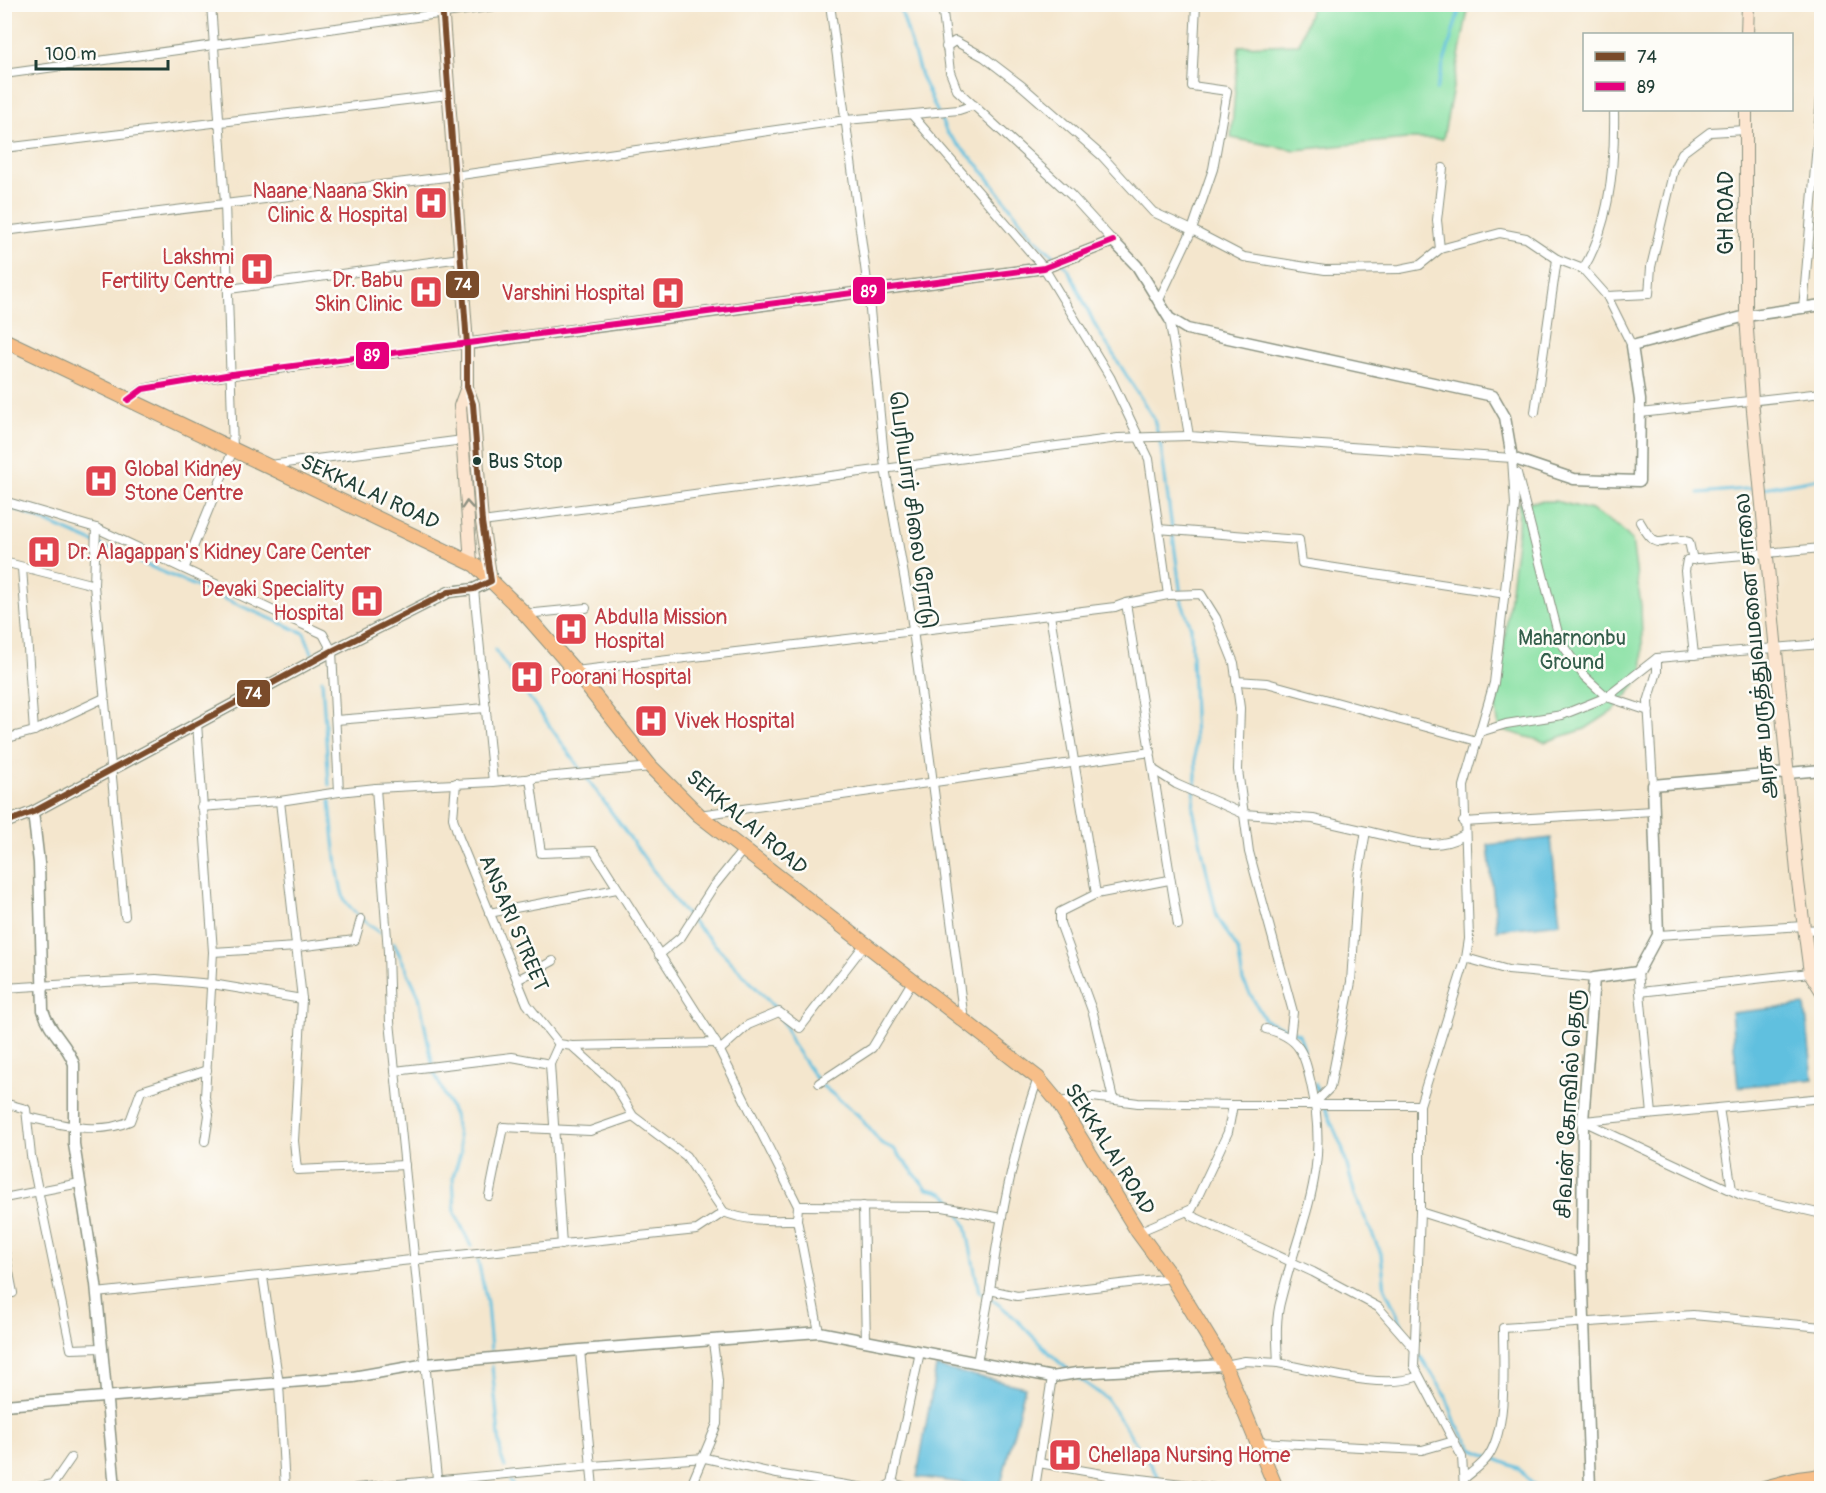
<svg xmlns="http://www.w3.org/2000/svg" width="1826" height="1493" font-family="Pangolin,'Noto Sans Tamil',sans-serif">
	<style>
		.green { fill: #8ae1a5; stroke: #548f6c; stroke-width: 1.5 }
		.water { fill: #61c0df; stroke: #407e8a; stroke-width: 1.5 }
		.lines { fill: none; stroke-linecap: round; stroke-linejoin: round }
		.stream { stroke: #61c0df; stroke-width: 3 }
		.minor-casing { stroke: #8a9280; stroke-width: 10 }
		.tertiary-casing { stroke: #8a9280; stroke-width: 13 }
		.secondary-casing { stroke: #8a9280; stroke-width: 14 }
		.primary-casing { stroke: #8a9280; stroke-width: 16 }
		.minor { stroke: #fff; stroke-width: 8 }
		.tertiary { stroke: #fff; stroke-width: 10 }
		.secondary { stroke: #fce5cf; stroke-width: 12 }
		.primary { stroke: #f7be88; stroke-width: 14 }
		.bus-1-casing { stroke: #fdfcf7; stroke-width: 10 }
		.bus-2-casing { stroke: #fdfcf7; stroke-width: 10 }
		.bus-1 { stroke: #7a4b2a; stroke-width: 6 }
		.bus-2 { stroke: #e5007d; stroke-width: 6 }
		.oneway { stroke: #8e9182 }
		.bus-dot { fill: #1f3d34; stroke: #fdfcf7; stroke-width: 2 }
		.labels { text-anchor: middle; stroke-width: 5; stroke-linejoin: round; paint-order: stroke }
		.bus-label { font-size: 20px; fill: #1f3d34; stroke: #fdfcf7; text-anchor: start }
		.health-label { font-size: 21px; fill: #be3a42; stroke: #fdfcf7; text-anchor: start }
		.street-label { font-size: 21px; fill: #1f3d34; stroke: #fdfcf7 }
		.park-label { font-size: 21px; fill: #345e4b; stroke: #fdfcf7 }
		.line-badge { stroke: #fdfcf7; stroke-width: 2 }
		.badge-label { font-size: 16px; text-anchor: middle; font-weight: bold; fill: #fff }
	</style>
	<rect width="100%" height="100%" fill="#fdfcf7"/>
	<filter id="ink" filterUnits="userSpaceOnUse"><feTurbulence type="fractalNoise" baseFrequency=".0167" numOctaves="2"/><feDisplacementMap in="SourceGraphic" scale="12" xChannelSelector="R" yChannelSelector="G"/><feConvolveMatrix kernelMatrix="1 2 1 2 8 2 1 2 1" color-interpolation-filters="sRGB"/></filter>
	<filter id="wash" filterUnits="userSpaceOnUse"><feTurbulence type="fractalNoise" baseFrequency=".008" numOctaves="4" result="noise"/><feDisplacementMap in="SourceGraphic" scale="24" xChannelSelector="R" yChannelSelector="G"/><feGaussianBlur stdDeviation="1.35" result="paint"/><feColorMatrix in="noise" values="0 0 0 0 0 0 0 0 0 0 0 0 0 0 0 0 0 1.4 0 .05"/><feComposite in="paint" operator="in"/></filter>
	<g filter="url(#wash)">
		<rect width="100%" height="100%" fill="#f4e6cd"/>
		<!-- green -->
		<g class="green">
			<polygon points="1312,5 1469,5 1443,139 1407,139 1295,150 1231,138 1239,46 1299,44"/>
			<polygon points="1555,501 1591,510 1619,527 1632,540 1641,606 1643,670 1634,687 1613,711 1585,729 1545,742 1499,729 1496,709 1518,532 1519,502"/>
		</g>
		<!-- water -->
		<g class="water">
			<polygon points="1551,838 1560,923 1497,930 1488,845"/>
			<polygon points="1805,1005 1813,1079 1738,1087 1731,1013"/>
			<polygon points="936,1367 1025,1387 1000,1488 917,1477"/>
		</g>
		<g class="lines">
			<!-- stream -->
			<g class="stream">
				<polyline points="899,4 921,76 947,133 979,166 1033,237 1057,259"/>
				<polyline points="1436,90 1461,4"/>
				<polyline points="1062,263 1068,269 1096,327 1154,419 1161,447 1182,603 1191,627 1196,775 1193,809 1217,917 1238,950 1243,981 1265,1020 1299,1034 1304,1049"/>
				<polyline points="1763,488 1822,478"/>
				<polyline points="1699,493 1757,488"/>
				<polyline points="4,507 19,510 304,633 312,653"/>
				<polyline points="495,650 681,909 778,1011"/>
				<polyline points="322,680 329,785"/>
				<path d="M330 801C332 820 337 889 346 902 355 915 367 924 380 933"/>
				<polyline points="394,943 419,996 434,1072 454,1115 461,1152 453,1177 455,1213 471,1246"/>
				<path d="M781 1017 793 1045 819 1083 858 1115 881 1143 894 1149 927 1189C941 1191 949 1194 956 1207"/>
				<polyline points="1315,1084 1320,1097"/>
				<polyline points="1324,1106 1342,1147 1355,1195 1381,1254 1385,1289 1407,1335"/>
				<path d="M959 1213 966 1226 979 1292C1015 1310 1038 1347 1070 1371"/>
				<polyline points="478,1260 487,1304 491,1350"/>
				<polyline points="1417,1351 1445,1394 1457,1426 1474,1450 1518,1468 1536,1488"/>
				<polyline points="492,1366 501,1456 505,1467"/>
				<polyline points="1077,1377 1106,1398 1159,1478"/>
				<polyline points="510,1481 514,1488"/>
			</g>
		</g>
	</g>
	<g filter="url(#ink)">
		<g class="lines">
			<!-- minor casing -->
			<g class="minor-casing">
				<g id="minor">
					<polyline points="830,4 868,289 885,468 911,615 964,1020"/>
					<polyline points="942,4 950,72 957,90 1071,195 1113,241"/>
					<polyline points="1196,4 1192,86 1227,91 1213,169 1192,230 1244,257 1325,270 1400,269 1420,265 1440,249 1500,233 1526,238 1557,259 1583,269 1607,296"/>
					<polyline points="946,47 955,41 984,57 1022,86 1102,156 1153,212 1192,230 1158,302"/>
					<polyline points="4,74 510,4"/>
					<polyline points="913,116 1044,268 1110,377 1149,459 1168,595"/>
					<polyline points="4,148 448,95"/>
					<polyline points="4,231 454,176 846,120 959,110 974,105"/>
					<polyline points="1440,249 1437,220 1443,168"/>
					<path d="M1583 269C1610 226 1615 160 1614 110"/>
					<polyline points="229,289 461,258"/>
					<polyline points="1803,309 1822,85"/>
					<polyline points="1169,318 1189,436 1512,458 1515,505 1494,683 1464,786 1469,939 1466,958 1420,1105 1420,1212 1414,1366 1462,1457 1464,1488"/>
					<polyline points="1632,346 1607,296 1649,294 1651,267 1674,169 1682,153 1710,132 1746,130"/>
					<polyline points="128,400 143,389 166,384 467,344"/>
					<polyline points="1535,412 1557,259"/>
					<polyline points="1640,413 1822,393"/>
					<polyline points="270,465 463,440"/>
					<polyline points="1517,473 1560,641 1584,676 1607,697 1649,711"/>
					<polyline points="4,501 96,528 323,634 332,651 339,792 376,788 388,952 390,1022 438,1488"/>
					<polyline points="482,522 1118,438 1189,436"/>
					<path d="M1640 522C1661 559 1661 532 1689 542L1693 560"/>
					<polyline points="96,528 94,585 125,916"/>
					<polyline points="1158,529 1299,540 1302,563 1506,594"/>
					<polyline points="4,562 94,585"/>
					<polyline points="185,567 233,450 225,203 211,4"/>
					<polyline points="22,568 34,731"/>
					<polyline points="474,589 493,782"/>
					<polyline points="525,614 586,608"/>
					<polyline points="1050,615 1096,894"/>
					<polyline points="1694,655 1685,571 1687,560 1822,548"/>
					<polyline points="575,671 1050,615 1115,607 1126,603"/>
					<polyline points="1236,681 1267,683 1477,741"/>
					<polyline points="336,720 486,708"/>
					<polyline points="197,723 213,952 205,1097 209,1115 205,1141"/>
					<polyline points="1480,732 1506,724 1562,715 1607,697 1657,658 1822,644"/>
					<polyline points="4,739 34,731 104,698"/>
					<polyline points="1154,770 1176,784 1244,814 1313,819 1366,831 1358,877 1351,982 1330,1088 1315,1103"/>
					<polyline points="530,778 541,853 594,851 716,1043 798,1206 797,1220 819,1332"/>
					<polyline points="456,783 453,818 459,838 527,1004 559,1044 572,1046 614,1084 633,1116 686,1156 724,1212"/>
					<polyline points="1653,785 1648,702 1657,672 1657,658"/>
					<polyline points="376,788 493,782 651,767"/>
					<polyline points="280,801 302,999 294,1141 297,1170 405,1165"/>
					<polyline points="201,807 280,801 339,792"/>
					<polyline points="699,815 1151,752"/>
					<polyline points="1463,822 1653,811"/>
					<path d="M1366 831C1399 838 1434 854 1464 835"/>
					<polyline points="489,913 617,889"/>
					<polyline points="1178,925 1126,603 1168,595 1201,594 1216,618 1234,663 1240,708 1238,770 1249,852 1293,1012 1290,1038"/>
					<polyline points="1805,930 1822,929"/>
					<polyline points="1658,935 1804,926"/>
					<polyline points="213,952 297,947 355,940 361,919"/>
					<polyline points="659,955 681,937 713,887 743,850"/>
					<polyline points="1466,958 1508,970 1594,978"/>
					<polyline points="1638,972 1652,1114"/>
					<polyline points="517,980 553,961"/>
					<polyline points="4,988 156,979 212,984 302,999"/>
					<polyline points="1640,992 1810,973"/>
					<polyline points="559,1044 550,1064 562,1245"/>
					<polyline points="572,1046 716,1043"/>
					<polyline points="720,1050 748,1025 779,1012 800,1028 865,944"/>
					<polyline points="395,1071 512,1057 550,1064"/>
					<path d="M1038 1078C1014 1147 1000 1218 990 1290L1017 1296 1172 1278"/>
					<polyline points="819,1083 872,1048 913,980"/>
					<polyline points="1113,1099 1093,1013 1060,923 1060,912 1096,894 1169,880"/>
					<polyline points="1058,1102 1093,1097 1138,1103 1233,1105"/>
					<polyline points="4,1103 26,1109 31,1156 71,1349 101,1348"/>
					<polyline points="1719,1108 1732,1190"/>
					<path d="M27 1117C60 1124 98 1136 130 1121L141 1091 207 1070"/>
					<polyline points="1583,1121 1741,1195 1822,1214"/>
					<polyline points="1584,1121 1822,1098"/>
					<polyline points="489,1196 503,1127 590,1131 633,1116"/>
					<polyline points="4,1198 80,1183"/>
					<polyline points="798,1206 943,1207 1001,1218"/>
					<polyline points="863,1206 866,1342"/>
					<path d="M724 1212C747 1222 772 1220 797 1220"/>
					<polyline points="1188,1212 1192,1216 1313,1272 1378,1307 1414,1348"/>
					<polyline points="1420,1212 1582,1263"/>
					<polyline points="1138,1232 1192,1209 1228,1132 1233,1105 1420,1105"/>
					<polyline points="4,1247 13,1293"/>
					<polyline points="263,1277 279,1384 285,1488"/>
					<polyline points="96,1293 697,1230 724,1212"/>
					<polyline points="580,1350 593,1488"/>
					<polyline points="977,1363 990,1290"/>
					<path d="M1278 1363C1317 1370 1383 1391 1419 1376"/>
					<path d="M1225 1365 1245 1361 1278 1363C1277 1342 1275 1320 1281 1299 1301 1218 1331 1172 1311 1084 1304 1053 1300 1037 1266 1029"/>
					<polyline points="1257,1442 1422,1450 1454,1441"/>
					<polyline points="1039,1463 1108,1475 1114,1483 1114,1488"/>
					<polyline points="1108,1475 1215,1488"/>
					<path d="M1465 1478C1473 1471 1484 1464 1489 1455 1508 1425 1503 1364 1503 1328L1693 1315 1822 1327"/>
					<polyline points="892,1483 911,1488"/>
					<polyline points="4,1487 38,1487 53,1484 71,1458"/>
					<polyline points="356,1488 592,1466 705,1458 777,1474 865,1488"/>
					<polyline points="690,1488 717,1424 718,1381 713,1342"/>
					<polyline points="884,1488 892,1483 920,1352"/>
					<polyline points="1035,1488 1052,1377"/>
				</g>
			</g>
			<!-- tertiary casing -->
			<g class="tertiary-casing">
				<g id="tertiary">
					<polyline points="467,344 1044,268 1113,241 1137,266 1169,318 1187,329 1493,396 1505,417 1512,458 1574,479 1639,481 1640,400 1632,346 1746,316 1822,305"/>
					<path d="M33 812 39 863 43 1010C49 1032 67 1043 74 1064V1144L96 1284 115 1488"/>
					<polyline points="4,823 33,812 332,651 449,592 474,589 491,581"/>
					<polyline points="4,1405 353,1377 427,1364 580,1350 819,1332 1052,1377 1077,1373 1225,1365"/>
					<polyline points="1590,1488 1582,1263 1583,1121 1594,978 1638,972 1658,935 1653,785 1822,770"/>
				</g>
			</g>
			<!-- secondary casing -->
			<g class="secondary-casing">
				<g id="secondary">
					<polyline points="442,4 467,344 467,387 473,404 482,522 491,581"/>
					<polyline points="1747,34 1748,4"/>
					<polyline points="1746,110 1746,316 1752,400 1798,882 1810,973 1822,992"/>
					<polyline points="467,387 460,406 471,563"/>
				</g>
			</g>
			<!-- primary casing -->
			<g class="primary-casing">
				<g id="primary">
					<polyline points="4,340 475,565 525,614 575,671 651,767 699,815 1038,1078 1058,1102 1138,1232 1172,1278 1225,1365 1276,1488"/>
					<polyline points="1764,1488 1798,1479 1822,1476"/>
				</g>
			</g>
			<!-- minor -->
			<use href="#minor" class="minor"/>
			<!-- tertiary -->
			<use href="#tertiary" class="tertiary"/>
			<!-- secondary -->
			<use href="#secondary" class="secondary"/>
			<!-- primary -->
			<use href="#primary" class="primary"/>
			<!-- bus-1 casing -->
			<g class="bus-1-casing">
				<polyline id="bus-1" points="4,823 33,812 332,651 449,592 474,589 491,581 482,522 473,404 467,387 467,344 442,4"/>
			</g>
			<!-- bus-2 casing -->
			<g class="bus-2-casing">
				<polyline id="bus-2" points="128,400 143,389 232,374 1044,268 1113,241"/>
			</g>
			<!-- bus-1 -->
			<use href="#bus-1" class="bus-1"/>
			<!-- bus-2 -->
			<use href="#bus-2" class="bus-2"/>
		</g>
		<!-- one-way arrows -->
		<defs><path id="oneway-chevron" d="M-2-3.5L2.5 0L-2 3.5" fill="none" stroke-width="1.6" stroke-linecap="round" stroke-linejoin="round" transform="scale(1.5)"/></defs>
		<use class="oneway" href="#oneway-chevron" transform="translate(467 505) rotate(-94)"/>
	</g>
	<!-- icons -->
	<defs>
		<g id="hospital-square" transform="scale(1.725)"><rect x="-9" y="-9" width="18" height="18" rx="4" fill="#e0444e" stroke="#fdfcf7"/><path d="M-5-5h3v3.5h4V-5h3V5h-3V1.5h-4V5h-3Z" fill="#fff"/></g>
	</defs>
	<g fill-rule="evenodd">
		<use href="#hospital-square" x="431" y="203"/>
		<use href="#hospital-square" x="257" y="269"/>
		<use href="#hospital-square" x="426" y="292"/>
		<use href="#hospital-square" x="668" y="293"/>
		<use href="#hospital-square" x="101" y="481"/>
		<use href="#hospital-square" x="44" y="552"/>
		<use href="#hospital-square" x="367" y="601"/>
		<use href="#hospital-square" x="571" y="629"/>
		<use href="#hospital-square" x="527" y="677"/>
		<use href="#hospital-square" x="651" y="721"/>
		<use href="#hospital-square" x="1065" y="1455"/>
	</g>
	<!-- markers -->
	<circle class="bus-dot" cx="477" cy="461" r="5"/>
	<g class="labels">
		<!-- bus labels -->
		<g class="bus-label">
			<text x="488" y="468">Bus Stop</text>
		</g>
		<!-- health labels -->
		<g class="health-label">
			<text x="408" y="198" text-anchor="end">Naane Naana Skin<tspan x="408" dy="24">Clinic &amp; Hospital</tspan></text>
			<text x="234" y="264" text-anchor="end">Lakshmi<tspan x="234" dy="24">Fertility Centre</tspan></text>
			<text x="403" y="287" text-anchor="end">Dr. Babu<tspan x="403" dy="24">Skin Clinic</tspan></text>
			<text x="645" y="300" text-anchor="end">Varshini Hospital</text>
			<text x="124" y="476">Global Kidney<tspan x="124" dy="24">Stone Centre</tspan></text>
			<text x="67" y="559">Dr. Alagappan's Kidney Care Center</text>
			<text x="344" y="596" text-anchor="end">Devaki Speciality<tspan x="344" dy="24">Hospital</tspan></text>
			<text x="594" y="624">Abdulla Mission<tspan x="594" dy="24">Hospital</tspan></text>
			<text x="550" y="684">Poorani Hospital</text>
			<text x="674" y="728">Vivek Hospital</text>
			<text x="1088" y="1462">Chellapa Nursing Home</text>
		</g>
		<!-- street labels -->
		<g class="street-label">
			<text transform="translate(1726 213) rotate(-90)" y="7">GH ROAD</text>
			<text transform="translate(370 492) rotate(25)" y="7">SEKKALAI ROAD</text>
			<text transform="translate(913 510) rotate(82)" y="7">பெரியார் சிலை ரோடு</text>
			<text transform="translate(1755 646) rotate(-95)" y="7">அரசு மருத்துவமனை சாலை</text>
			<text transform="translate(747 822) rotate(40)" y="7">SEKKALAI ROAD</text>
			<text transform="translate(514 923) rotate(67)" y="7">ANSARI STREET</text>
			<text transform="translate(1569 1104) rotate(-87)" y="7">சிவன் கோவில் தெரு</text>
			<text transform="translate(1110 1149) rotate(58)" y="7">SEKKALAI ROAD</text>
		</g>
		<!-- park labels -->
		<g class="park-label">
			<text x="1572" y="645">Maharnonbu<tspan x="1572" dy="24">Ground</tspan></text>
		</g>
	</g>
	<g class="line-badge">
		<rect x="445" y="270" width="35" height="29" rx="6" fill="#7a4b2a"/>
		<rect x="852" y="276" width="34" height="29" rx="6" fill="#e5007d"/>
		<rect x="355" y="341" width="35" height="29" rx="6" fill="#e5007d"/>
		<rect x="236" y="679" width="35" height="29" rx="6" fill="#7a4b2a"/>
	</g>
	<g class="badge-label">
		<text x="463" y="290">74</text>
		<text x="869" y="297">89</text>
		<text x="372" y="361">89</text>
		<text x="253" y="699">74</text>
	</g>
	<!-- margin -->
	<rect width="1826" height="1493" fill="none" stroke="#fdfcf7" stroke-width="24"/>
	<!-- legend -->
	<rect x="1583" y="33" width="210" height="78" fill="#fdfcf7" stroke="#a4b0a9" stroke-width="1.5"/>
	<rect x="1595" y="52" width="30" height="9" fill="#7a4b2a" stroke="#a4b0a9" stroke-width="1.5"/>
	<text x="1637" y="63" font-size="18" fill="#1f3d34">74</text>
	<rect x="1595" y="82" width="30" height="9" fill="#e5007d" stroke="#a4b0a9" stroke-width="1.5"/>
	<text x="1637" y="93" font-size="18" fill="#1f3d34">89</text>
	<!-- scale -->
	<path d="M36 60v9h132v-9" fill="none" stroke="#1f3d34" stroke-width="3"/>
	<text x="45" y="60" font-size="18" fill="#1f3d34" stroke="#fdfcf7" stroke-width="4.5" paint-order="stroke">100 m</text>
</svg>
